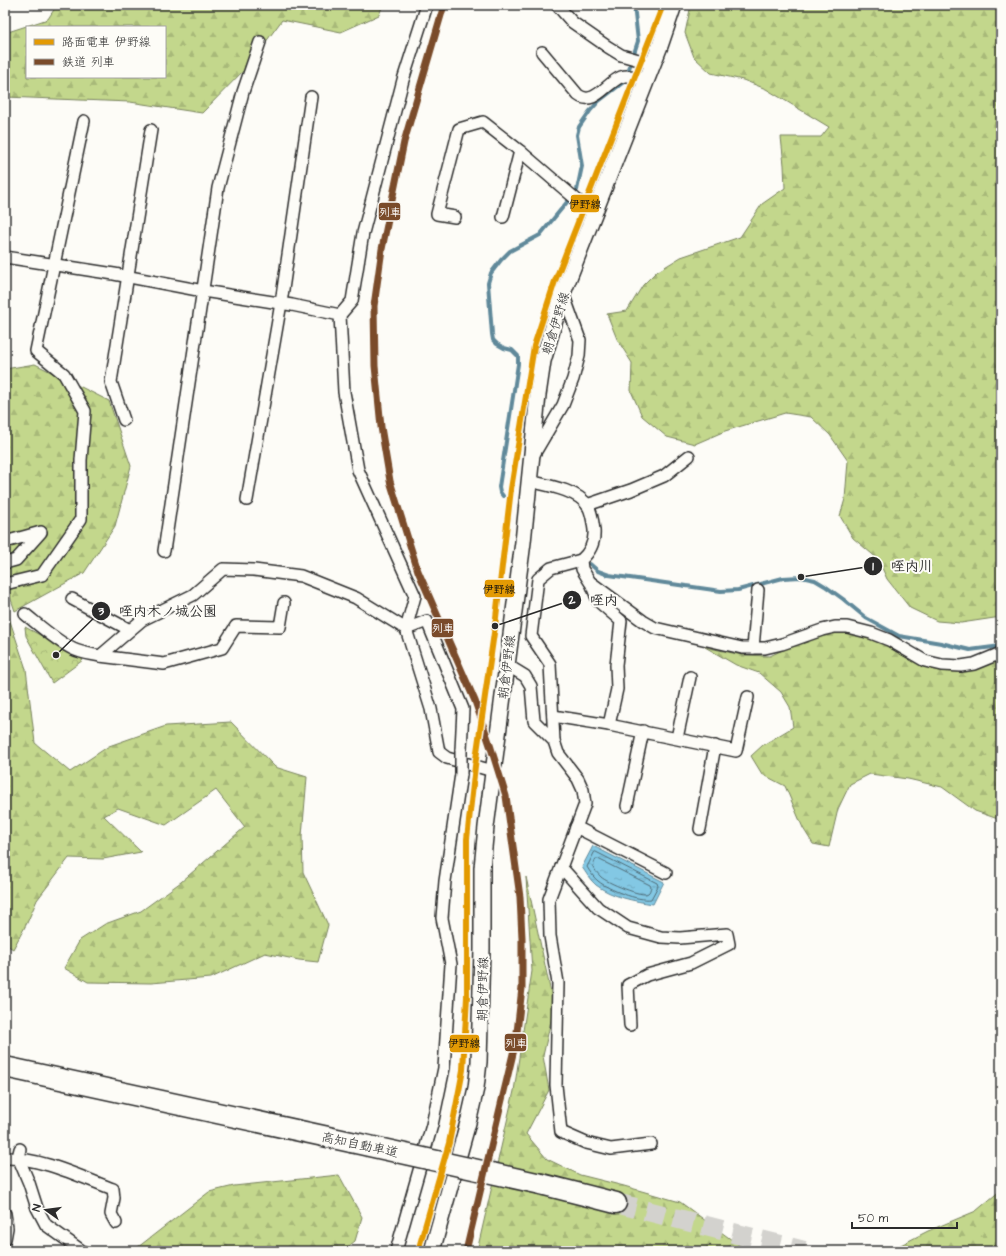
<svg xmlns="http://www.w3.org/2000/svg" width="1006" height="1256" font-family="'Architects Daughter','Klee One',sans-serif">
	<style>
		.forest { fill: url(#forest-firs); stroke: #77815c; fill-rule: evenodd }
		.park { fill: url(#park-crowns); stroke: #77815c }
		.water { fill: url(#water-ripples); stroke: #60899a }
		.lines { fill: none; stroke-linecap: round; stroke-linejoin: round }
		.shore { stroke: #4e6a75; stroke-width: 1 }
		.stream { stroke: #60899a; stroke-width: 4 }
		.motorway-tunnel { stroke: #d3d2ce; stroke-width: 20; stroke-dasharray: 20 10; stroke-linecap: butt }
		.minor-casing { stroke: #2b2b2b; stroke-width: 14 }
		.secondary-casing { stroke: #2b2b2b; stroke-width: 18 }
		.motorway-casing { stroke: #2b2b2b; stroke-width: 23 }
		.minor { stroke: #fdfcf7; stroke-width: 11 }
		.secondary { stroke: #fdfcf7; stroke-width: 15 }
		.motorway { stroke: #fdfcf7; stroke-width: 20 }
		.minor-bridge-casing { stroke: #2b2b2b; stroke-width: 14; stroke-linecap: butt }
		.motorway-bridge-casing { stroke: #2b2b2b; stroke-width: 23; stroke-linecap: butt }
		.minor-bridge { stroke: #fdfcf7; stroke-width: 11 }
		.motorway-bridge { stroke: #fdfcf7; stroke-width: 20 }
		.rail-1-casing { stroke: #fdfcf7; stroke-width: 10 }
		.rail-1 { stroke: #7a4b2a; stroke-width: 7 }
		.tram-1-casing { stroke: #fdfcf7; stroke-width: 9 }
		.tram-1 { stroke: #e39a04; stroke-width: 6 }
		.labels { text-anchor: middle; stroke-width: 4; stroke-linejoin: round; paint-order: stroke }
		.street-label { font-size: 13px; fill: #2b2b2b; stroke: #fdfcf7 }
		.leader { fill: none; stroke: #2b2b2b; stroke-width: 1.5 }
		.callout-dot { fill: #2b2b2b; stroke: #fdfcf7; stroke-width: 1.5 }
		.mark-label { font-size: 12px; text-anchor: middle; font-weight: bold; fill: #fff }
		.callout-label { font-size: 14px; text-anchor: middle; font-weight: bold; fill: #2b2b2b; stroke: #fdfcf7; stroke-width: 4; stroke-linejoin: round; paint-order: stroke }
		.line-badge { stroke: #fdfcf7; stroke-width: 1.5 }
		.badge-label { font-size: 11px; text-anchor: middle; font-weight: bold; fill: #fff }
		.pale-badge-label { font-size: 11px; text-anchor: middle; font-weight: bold; fill: #111 }
	</style>
	<defs>
		<pattern id="forest-firs" width="22" height="20" patternUnits="userSpaceOnUse"><rect width="22" height="20" fill="#c3d78c"/><path d="M5 1l3.5 6h-7zM16 11l3.5 6h-7z" fill="#a8b979"/></pattern>
		<pattern id="park-crowns" width="20" height="18" patternUnits="userSpaceOnUse"><rect width="20" height="18" fill="#c3d78c"/><path d="M2 6a3 3 0 1 1 6 0M12 15a3 3 0 1 1 6 0" fill="none" stroke="#a8b979"/></pattern>
		<pattern id="water-ripples" width="26" height="14" patternUnits="userSpaceOnUse"><rect width="26" height="14" fill="#83c8e4"/><path d="M2 4q2-2 4 0t4 0M15 11q2-2 4 0t4 0" fill="none" stroke="#71acc4"/></pattern>
	</defs>
	<rect width="100%" height="100%" fill="#fdfcf7"/>
	<filter id="ink" filterUnits="userSpaceOnUse"><feTurbulence type="fractalNoise" baseFrequency=".025" numOctaves="2"/><feDisplacementMap in="SourceGraphic" scale="8" xChannelSelector="R" yChannelSelector="G"/><feConvolveMatrix kernelMatrix="1 2 1 2 8 2 1 2 1" color-interpolation-filters="sRGB"/></filter>
	<g filter="url(#ink)">
		<!-- forest -->
		<g class="forest">
			<path d="M57 5H383L379 15 341 32 282 20 248 66 202 113 130 102 5 97V33L48 19ZM27 27H165V77H27Z"/>
			<polygon points="691,5 1001,5 1001,617 961,623 937,621 910,608 887,579 878,559 853,538 840,516 845,499 848,461 830,435 811,417 785,413 725,431 695,444 667,437 642,416 631,391 632,363 617,339 607,314 627,311 643,285 655,273 681,257 740,237 762,204 785,188 784,165 781,137 821,137 829,127 766,89 743,80 711,73 694,57 685,33"/>
			<polygon points="35,364 109,401 131,466 115,526 84,573 15,611 5,582 5,369"/>
			<polygon points="5,606 26,669 35,743 70,772 109,746 166,726 231,722 275,767 307,777 302,836 303,872 328,925 318,962 299,960 265,953 211,978 151,983 88,982 64,968 80,940 105,924 141,911 181,882 245,827 216,790 166,825 118,808 104,816 141,852 103,859 69,858 37,900 27,923 13,949 5,944"/>
			<polygon points="844,630 875,637 924,665 986,665 1001,659 1001,820 975,811 942,787 908,779 870,774 850,784 838,809 829,847 813,844 803,828 785,786 762,774 751,756 763,745 793,727 790,707 781,692 759,673 736,665 705,647 742,655 770,656 797,643 821,634"/>
			<polygon points="526,877 554,1007 543,1056 549,1090 526,1134 547,1159 580,1175 624,1186 680,1202 747,1251 477,1251 514,1091 532,971"/>
			<polygon points="339,1175 362,1217 355,1241 343,1251 133,1251 209,1192 234,1186"/>
			<polygon points="1001,1190 1001,1251 889,1251 928,1231 976,1211"/>
		</g>
		<!-- park -->
		<polygon class="park" points="25,627 68,650 83,660 52,683 26,636"/>
		<!-- water -->
		<path class="water" d="M593 846 664 882 653 904C634 901 612 897 596 885 590 880 586 873 582 867Z"/>
		<g class="lines">
			<!-- shore -->
			<g class="shore">
				<path d="M596 852 657 883 658 886 651 899C638 901 609 890 598 881 594 878 590 872 587 867L594 853Z"/>
				<path d="M596 859H598L650 885 651 887C650 889 650 892 648 893 643 898 606 882 601 877 598 874 595 870 593 867Z"/>
			</g>
			<!-- stream -->
			<g class="stream">
				<polyline points="503,496 500,492 499,487 518,364 518,356 512,350 504,348 497,344 493,340 492,334 488,283 491,273 501,260 510,251 540,235 577,190 582,166 577,135 579,127 590,111 599,101 625,81 638,41 634,5"/>
				<polyline points="590,564 598,571 609,575 721,591 738,590 783,578 801,577 815,580 825,586 843,599 866,618 899,636 941,643 970,650 1001,646"/>
			</g>
			<!-- motorway-tunnel -->
			<polyline class="motorway-tunnel" points="616,1203 804,1251"/>
			<!-- minor casing -->
			<g class="minor-casing">
				<g id="minor">
					<polyline points="427,5 403,80 363,233 352,301 340,315 344,392 358,470 415,596 406,629 431,709 439,752 447,758 493,771"/>
					<polyline points="557,5 572,22 608,47 621,55 653,64"/>
					<path d="M542 52 578 95C594 107 607 82 621 77 629 74 639 78 646 80"/>
					<polyline points="455,217 437,214 459,129 483,122 520,151 584,206 595,212"/>
					<polyline points="503,217 520,151"/>
					<polyline points="5,257 114,274 203,291 292,305 340,315"/>
					<polyline points="124,420 111,382 151,130"/>
					<polyline points="533,456 563,405 573,379 579,356 580,340 563,293"/>
					<path d="M529 481C546 485 578 490 588 506 592 513 593 522 594 530 595 542 590 552 581 560L582 569 590 582 643 621 655 628 742 648H765L782 644 822 630 835 627H847L871 633 889 640 925 661 942 665 961 666 974 664 1001 653"/>
					<polyline points="247,500 281,303 311,97"/>
					<polyline points="587,505 631,490 664,476 689,456"/>
					<polyline points="5,542 41,532 16,560 5,563"/>
					<polyline points="164,551 218,188 243,92 260,42"/>
					<polyline points="591,583 598,601 621,621 616,665 617,689 609,725 736,751 748,697"/>
					<polyline points="5,584 42,575 81,519 81,460 85,411 64,374 36,351 84,121"/>
					<polyline points="72,599 130,630"/>
					<path d="M25 614C40 626 55 640 73 649 81 653 91 654 100 656L142 620 193 595 223 569 254 570 301 576 356 598 406 629"/>
					<polyline points="406,629 427,621 463,709 461,750"/>
					<polyline points="753,648 758,590"/>
					<polyline points="100,656 164,664 222,648 236,626 280,627 284,603"/>
					<polyline points="507,665 525,676 531,686 534,721 554,741 558,753 578,779 583,790 585,804 549,899 550,936 558,983 556,1085 561,1132 586,1143 611,1149 651,1144"/>
					<polyline points="553,716 609,725"/>
					<polyline points="677,738 690,677"/>
					<polyline points="554,741 550,664 531,636 538,579 551,568 581,560"/>
					<polyline points="627,806 643,731"/>
					<polyline points="576,827 666,873"/>
					<polyline points="700,829 715,746"/>
					<polyline points="561,867 598,908 628,928 661,937 680,938 727,934 729,944 691,963 647,975 628,985 630,1025"/>
					<polyline points="20,1149 18,1157 29,1183 37,1208 46,1225 82,1251"/>
					<path d="M5 1158C39 1157 81 1177 113 1189L114 1198 111 1214 116 1223"/>
					<polyline points="5,1214 7,1228 5,1239"/>
					<polyline points="396,1251 432,1125 444,1068 451,964 442,918 445,881 461,774"/>
				</g>
			</g>
			<!-- secondary casing -->
			<g class="secondary-casing">
				<polyline id="secondary" points="432,1251 469,1119 476,1088 479,1062 482,949 482,868 486,827 523,542 538,395 543,361 563,293 660,46 674,5"/>
			</g>
			<!-- motorway casing -->
			<g class="motorway-casing">
				<g id="motorway">
					<polyline points="5,1067 351,1142"/>
					<polyline points="541,1184 616,1203"/>
				</g>
			</g>
			<!-- minor -->
			<use href="#minor" class="minor"/>
			<!-- secondary -->
			<use href="#secondary" class="secondary"/>
			<!-- motorway -->
			<use href="#motorway" class="motorway"/>
			<!-- minor-bridge casing -->
			<g class="minor-bridge-casing">
				<polyline id="minor-bridge" points="461,774 461,750"/>
			</g>
			<!-- motorway-bridge casing -->
			<g class="motorway-bridge-casing">
				<polyline id="motorway-bridge" points="351,1142 541,1184"/>
			</g>
			<!-- minor-bridge -->
			<use href="#minor-bridge" class="minor-bridge"/>
			<!-- motorway-bridge -->
			<use href="#motorway-bridge" class="motorway-bridge"/>
			<!-- rail-1 casing -->
			<g class="rail-1-casing">
				<polyline id="rail-1" points="444,5 404,142 382,249 374,306 375,366 381,427 390,481 418,571 475,701 491,748 506,796 520,897 522,938 522,988 516,1041 466,1251"/>
			</g>
			<!-- rail-1 -->
			<use href="#rail-1" class="rail-1"/>
			<!-- tram-1 casing -->
			<g class="tram-1-casing">
				<polyline id="tram-1" points="418,1251 449,1143 463,1070 467,997 467,839 475,766 495,626 511,489 534,346 555,281 663,5"/>
			</g>
			<!-- tram-1 -->
			<use href="#tram-1" class="tram-1"/>
		</g>
	</g>
	<g class="labels">
		<!-- street labels -->
		<g class="street-label">
			<text transform="translate(555 323) rotate(-73)" y="5">朝倉伊野線</text>
			<text transform="translate(506 667) rotate(-83)" y="5">朝倉伊野線</text>
			<text transform="translate(482 989) rotate(-89)" y="5">朝倉伊野線</text>
			<text transform="translate(360 1144) rotate(12)" y="5">高知自動車道</text>
		</g>
	</g>
	<!-- callouts -->
	<path class="leader" d="M801 577L873 566M495 626L572 600M56 655L101 611"/>
	<g class="callout-dot">
		<circle cx="801" cy="577" r="4"/>
		<circle cx="495" cy="626" r="4"/>
		<circle cx="56" cy="655" r="4"/>
		<circle cx="873" cy="566" r="10"/>
		<circle cx="572" cy="600" r="10"/>
		<circle cx="101" cy="611" r="10"/>
	</g>
	<g class="mark-label">
		<text x="873" y="570">1</text>
		<text x="572" y="604">2</text>
		<text x="101" y="615">3</text>
	</g>
	<g class="callout-label">
		<text x="912" y="571">咥内川</text>
		<text x="604" y="605">咥内</text>
		<text x="168" y="616">咥内木ノ城公園</text>
	</g>
	<g class="line-badge">
		<rect x="570" y="194" width="30" height="19" rx="4" fill="#e39a04"/>
		<rect x="378" y="202" width="23" height="19" rx="4" fill="#7a4b2a"/>
		<rect x="484" y="579" width="31" height="19" rx="4" fill="#e39a04"/>
		<rect x="431" y="618" width="23" height="20" rx="4" fill="#7a4b2a"/>
		<rect x="504" y="1033" width="23" height="19" rx="4" fill="#7a4b2a"/>
		<rect x="449" y="1034" width="31" height="19" rx="4" fill="#e39a04"/>
	</g>
	<g class="badge-label">
		<text x="390" y="216">列車</text>
		<text x="443" y="632">列車</text>
		<text x="516" y="1047">列車</text>
	</g>
	<g class="pale-badge-label">
		<text x="585" y="208">伊野線</text>
		<text x="499" y="593">伊野線</text>
		<text x="464" y="1047">伊野線</text>
	</g>
	<!-- margin -->
	<rect width="1006" height="1256" fill="none" stroke="#fdfcf7" stroke-width="20"/>
	<rect x="10" y="10" width="986" height="1236" fill="none" stroke="#2b2b2b" stroke-width="1.5" filter="url(#ink)"/>
	<!-- legend -->
	<rect x="26" y="26" width="140" height="52" fill="#fdfcf7" stroke="#a9a8a5"/>
	<rect x="34" y="39" width="20" height="6" fill="#e39a04" stroke="#a9a8a5"/>
	<text x="62" y="46" font-size="12" fill="#2b2b2b">路面電車 伊野線</text>
	<rect x="34" y="59" width="20" height="6" fill="#7a4b2a" stroke="#a9a8a5"/>
	<text x="62" y="66" font-size="12" fill="#2b2b2b">鉄道 列車</text>
	<!-- north arrow -->
	<g transform="translate(46 1210) rotate(284)" stroke="#fdfcf7" stroke-width="3" paint-order="stroke">
	<path d="M0-3L7 15L0 10L-7 15Z" fill="#2b2b2b"/>
	<text y="-6" font-size="11" font-weight="bold" text-anchor="middle" fill="#2b2b2b">N</text>
	</g>
	<!-- scale -->
	<path d="M852 1222v6h105v-6" fill="none" stroke="#2b2b2b" stroke-width="2"/>
	<text x="858" y="1222" font-size="12" fill="#2b2b2b" stroke="#fdfcf7" stroke-width="3" paint-order="stroke">50 m</text>
</svg>
